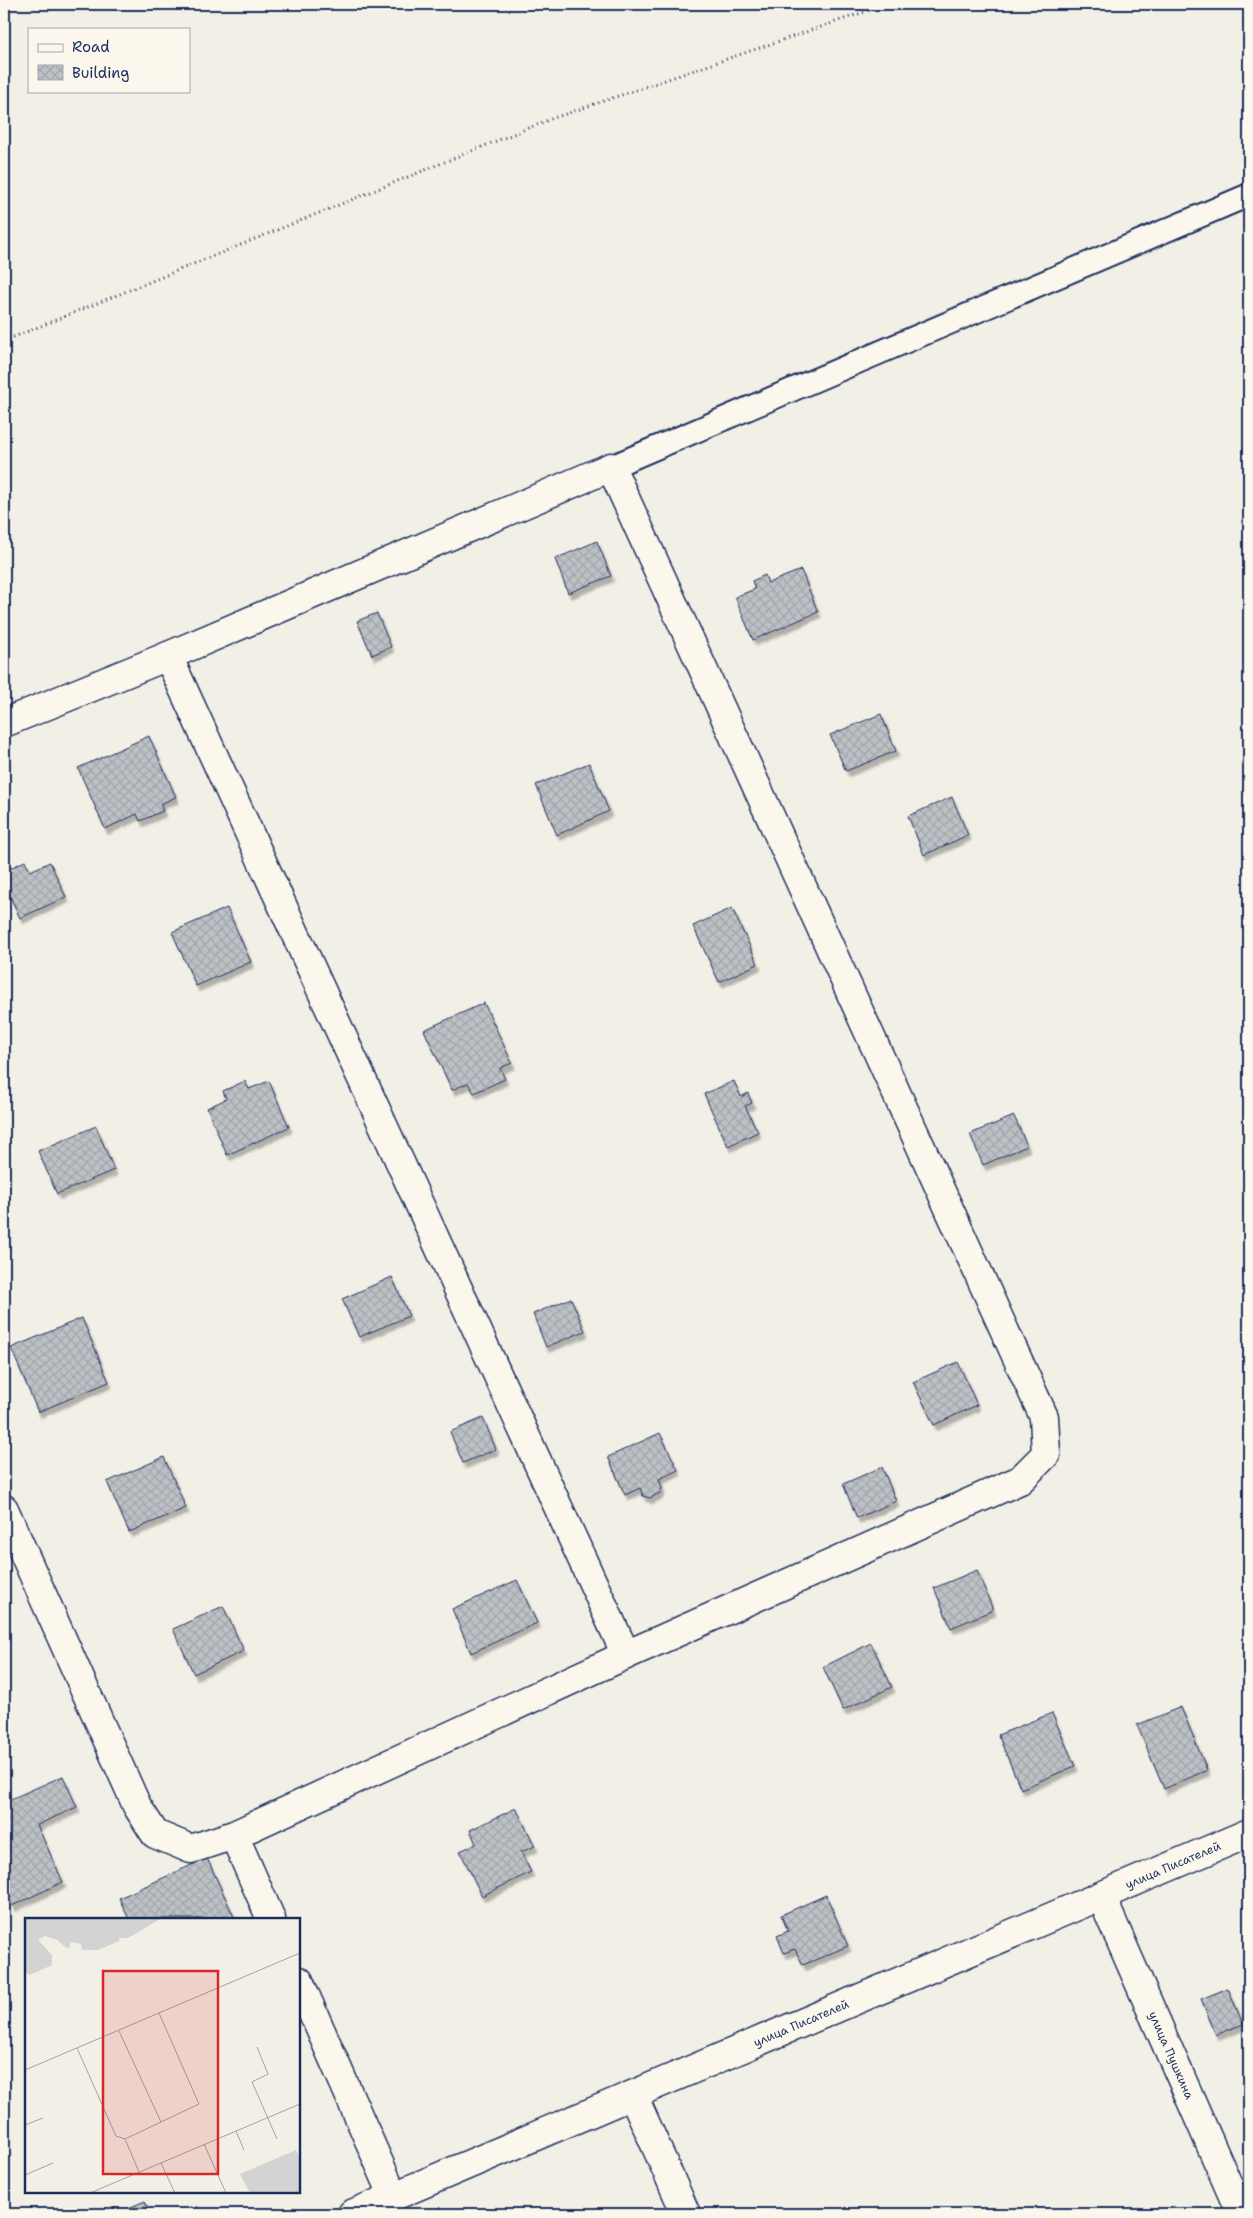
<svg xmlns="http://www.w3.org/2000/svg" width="1253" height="2218" font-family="'Shantell Sans',sans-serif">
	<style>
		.building { fill: url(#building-cross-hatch); stroke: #1b2f5e; filter: url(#shadow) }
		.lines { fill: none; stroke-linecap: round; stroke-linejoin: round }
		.service-casing { stroke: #1b2f5e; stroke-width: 26 }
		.minor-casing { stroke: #1b2f5e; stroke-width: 31 }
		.path { stroke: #1b2f5e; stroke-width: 3; stroke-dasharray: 1 4; stroke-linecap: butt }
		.service { stroke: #fbf7ec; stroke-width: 22 }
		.minor { stroke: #fbf7ec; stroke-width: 28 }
		.labels { text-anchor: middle; stroke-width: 4; stroke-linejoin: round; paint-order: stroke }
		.street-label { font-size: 12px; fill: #1b2f5e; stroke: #fbf7ec }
		.inset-road { fill: none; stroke: #9ca2b0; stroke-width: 1 }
		.view { fill: #d62828; fill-opacity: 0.15; stroke: #d62828; stroke-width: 2.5 }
		.inset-edge { fill: none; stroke: #1b2f5e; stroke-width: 2.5 }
	</style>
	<defs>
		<pattern id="building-cross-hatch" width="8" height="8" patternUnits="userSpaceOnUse" patternTransform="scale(1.25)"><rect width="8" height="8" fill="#bdc0c4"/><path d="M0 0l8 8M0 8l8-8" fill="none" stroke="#a2a5ab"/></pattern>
		<filter id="shadow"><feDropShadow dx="3" dy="5.5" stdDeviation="1" flood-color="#0004"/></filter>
	</defs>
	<rect width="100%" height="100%" fill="#f2efe6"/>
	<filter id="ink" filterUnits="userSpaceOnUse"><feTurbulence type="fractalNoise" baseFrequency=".02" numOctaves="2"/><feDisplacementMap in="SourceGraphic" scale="10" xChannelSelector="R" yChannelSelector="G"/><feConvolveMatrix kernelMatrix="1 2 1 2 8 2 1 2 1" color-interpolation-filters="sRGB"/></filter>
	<g filter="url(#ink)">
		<!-- building -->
		<g class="building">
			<polygon points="597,541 611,576 568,593 555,559"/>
			<polygon points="801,570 818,612 753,640 735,597 755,589 752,581 765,575 768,583"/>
			<polygon points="377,613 391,647 372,655 357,621"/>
			<polygon points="881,714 896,751 846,771 830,735"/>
			<polygon points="149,736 176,797 160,804 163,811 140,821 137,814 105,829 78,768"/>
			<polygon points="589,763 609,811 557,835 536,785"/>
			<polygon points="952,797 968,835 924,855 908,816"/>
			<polygon points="25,861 30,871 50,862 66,897 20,918 4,883 4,871"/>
			<polygon points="227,908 251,962 196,986 172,932"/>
			<polygon points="732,908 758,964 719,982 693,926"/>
			<polygon points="484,1003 512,1063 500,1068 505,1079 474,1093 468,1083 452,1090 424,1030"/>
			<polygon points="245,1081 249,1089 269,1081 289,1127 227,1155 207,1108 226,1099 223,1091"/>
			<polygon points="734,1081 741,1097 748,1093 752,1103 745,1106 758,1132 728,1146 704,1094"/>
			<polygon points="1014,1116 1027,1146 983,1165 970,1134"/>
			<polygon points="96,1126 114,1170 57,1194 38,1151"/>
			<polygon points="392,1277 409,1316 359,1337 342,1299"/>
			<polygon points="571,1298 585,1331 546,1347 533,1314"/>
			<polygon points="82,1318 109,1382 38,1412 11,1348"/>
			<polygon points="958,1362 977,1405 934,1425 913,1382"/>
			<polygon points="483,1418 496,1449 463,1463 450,1432"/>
			<polygon points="660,1433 678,1470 659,1479 662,1488 660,1493 650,1498 643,1496 640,1488 625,1495 608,1457"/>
			<polygon points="164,1457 186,1508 129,1532 107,1482"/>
			<polygon points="882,1467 896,1501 857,1518 843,1484"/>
			<polygon points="977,1570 993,1610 951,1628 934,1588"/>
			<polygon points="517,1580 537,1623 471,1653 452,1609"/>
			<polygon points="223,1606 244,1651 194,1674 173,1629"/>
			<polygon points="871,1643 892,1687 843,1710 823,1667"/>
			<polygon points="1181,1707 1207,1770 1164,1789 1137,1725"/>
			<polygon points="1052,1713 1075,1766 1021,1789 998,1735"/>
			<polygon points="63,1776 77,1807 37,1825 63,1882 12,1906 4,1887 4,1802"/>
			<polygon points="516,1808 535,1846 521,1852 531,1872 482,1896 460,1851 476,1844 470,1830"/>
			<polygon points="207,1858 235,1919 129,1919 119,1898"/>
			<polygon points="826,1895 848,1946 803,1965 795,1949 784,1953 777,1936 788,1931 781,1915"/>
			<polygon points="1228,1988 1243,2024 1216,2035 1201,1999"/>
			<polygon points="145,2201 151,2214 114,2214"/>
		</g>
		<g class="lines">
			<!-- service casing -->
			<g class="service-casing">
				<polyline id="service" points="611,467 1249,195"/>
			</g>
			<!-- minor casing -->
			<g class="minor-casing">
				<g id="minor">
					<polyline points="168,656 626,1655"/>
					<polyline points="4,723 168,656 611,467 1044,1417 1046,1454 1020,1480 626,1655 234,1835"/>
					<polyline points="4,1509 137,1806 155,1834 191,1849 234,1835 271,1919"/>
					<path id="s1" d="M1101 1896 1241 2214"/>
					<polyline points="299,1981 394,2197"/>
					<polyline points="633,2095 686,2214"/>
					<path id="s2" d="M352 2214 1249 1833"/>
				</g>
			</g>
			<!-- path -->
			<polyline class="path" points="4,341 548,120 888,4"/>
			<!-- service -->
			<use href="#service" class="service"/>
			<!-- minor -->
			<use href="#minor" class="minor"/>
		</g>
	</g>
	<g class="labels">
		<!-- street labels -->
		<g class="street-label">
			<text dy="4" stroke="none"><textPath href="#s2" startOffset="892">улица Писателей</textPath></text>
			<text dy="4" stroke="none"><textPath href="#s2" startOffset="488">улица Писателей</textPath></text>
			<text dy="4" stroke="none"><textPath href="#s1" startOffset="174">улица Пушкина</textPath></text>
		</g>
	</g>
	<!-- overview -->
	<g transform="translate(25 1918)">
		<rect width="275" height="275" fill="#f2efe6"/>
		<path d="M271 232 275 240V275H225L215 256Z" fill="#d2d3d2"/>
		<path d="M0 0H137L103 20H94V23L73 32H57L56 26 46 24 44 30 40 29 32 22 20 18 13 22 27 37V47L5 57 0 54Z" fill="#d2d3d2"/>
		<path class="inset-road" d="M94 113 136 204M232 129 243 156 227 164 252 221M52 130 91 218 100 221 114 254M0 152 275 35M0 207 18 200M211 213 219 232M100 221 174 186 134 95M179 226 201 275M136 245 150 275M0 257 28 245M65 275 275 186"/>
		<path class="view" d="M78 53H193V256H78Z"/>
		<rect width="275" height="275" class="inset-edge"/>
	</g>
	<!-- margin -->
	<rect width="1253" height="2218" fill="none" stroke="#fbf7ec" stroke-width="20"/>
	<rect x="10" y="10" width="1233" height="2198" fill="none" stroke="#1b2f5e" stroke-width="2" filter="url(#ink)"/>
	<!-- legend -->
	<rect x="28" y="28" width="162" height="65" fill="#fbf7ec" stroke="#a1a7b3"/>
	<rect x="38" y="44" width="25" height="8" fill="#fbf7ec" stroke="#a1a7b3"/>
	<text x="72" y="52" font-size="15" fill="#1b2f5e">Road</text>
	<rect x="38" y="65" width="25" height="15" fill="url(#building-cross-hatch)" stroke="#a1a7b3"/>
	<text x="72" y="78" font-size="15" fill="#1b2f5e">Building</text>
</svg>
